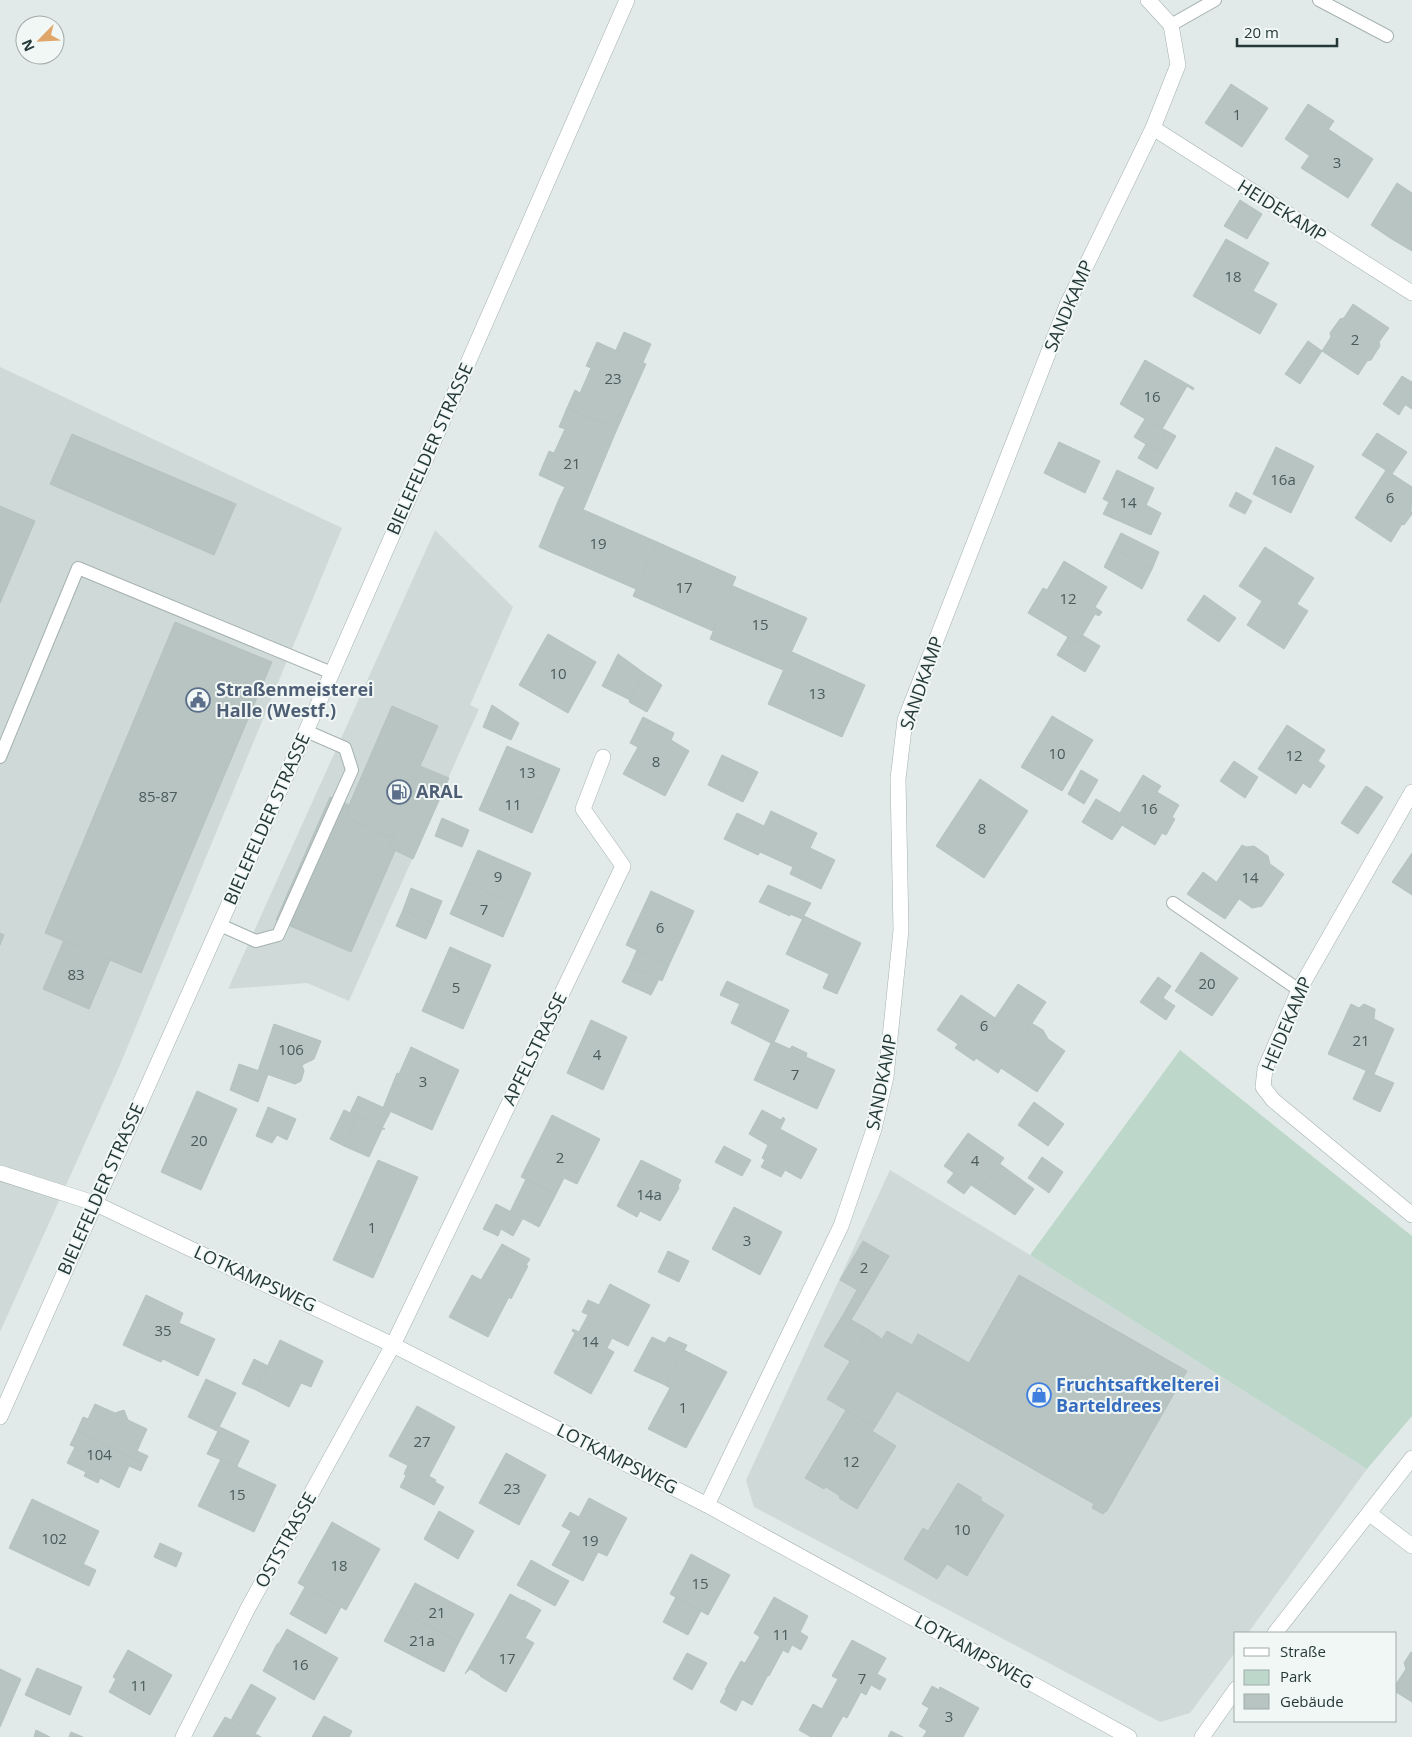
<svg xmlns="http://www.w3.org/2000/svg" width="1412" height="1737" font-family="'Open Sans',sans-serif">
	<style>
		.built { fill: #cfd9d7 }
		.green { fill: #bdd8cb }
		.building { fill: #b7c4c2; stroke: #b4c2c0 }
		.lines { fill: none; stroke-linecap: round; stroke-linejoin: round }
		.service-casing { stroke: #a5b1b0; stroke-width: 14 }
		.minor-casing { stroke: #a5b1b0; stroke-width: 16 }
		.tertiary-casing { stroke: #a5b1b0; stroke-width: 16 }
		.service { stroke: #fff; stroke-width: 12 }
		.minor { stroke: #fff; stroke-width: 15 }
		.tertiary { stroke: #fff; stroke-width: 15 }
		.labels { text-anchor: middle; stroke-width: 4; stroke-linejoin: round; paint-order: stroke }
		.number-label { font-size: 15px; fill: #495b5a }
		.street-label { font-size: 18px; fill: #243838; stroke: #f1f7f5 }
		.service-label { font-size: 18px; font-weight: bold; fill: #4e5e75; stroke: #f1f7f5; text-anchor: start }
		.shop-label { font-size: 18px; font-weight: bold; fill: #366cbe; stroke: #f1f7f5; text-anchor: start }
	</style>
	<rect width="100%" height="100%" fill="#e1eae8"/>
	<!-- built -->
	<g class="built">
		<polygon points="0,367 342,528 120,1065 0,1332"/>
		<polygon points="435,530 513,607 470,705 479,709 349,1001 307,983 228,989"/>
		<polygon points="890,1170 1030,1255 1367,1469 1248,1633 1236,1633 1236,1651 1190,1713 1160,1722 754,1507 746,1480"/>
	</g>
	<!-- green -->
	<polygon class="green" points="1180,1050 1412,1236 1412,1416 1367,1469 1030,1255"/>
	<!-- building -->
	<g class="building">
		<polygon points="1231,84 1268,108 1242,147 1205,123"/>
		<polygon points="1308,104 1334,121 1310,156 1285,139"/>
		<polygon points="1328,129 1373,159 1348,198 1301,168"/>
		<polygon points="1397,183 1412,193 1412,203 1390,238 1371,225"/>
		<polygon points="1240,200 1262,214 1247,239 1224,226"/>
		<polygon points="1412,203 1412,251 1390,238"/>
		<polygon points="1226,239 1269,263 1253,291 1277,304 1260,334 1193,296"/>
		<polygon points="1353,304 1389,328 1379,342 1380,346 1371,360 1367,361 1358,375 1322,351 1331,337 1330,333 1340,319 1344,318"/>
		<polygon points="624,332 651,344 643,362 616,350"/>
		<polygon points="1308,341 1322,351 1300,384 1285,374"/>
		<polygon points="597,342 646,364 617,429 567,408 575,390 580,393 591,368 586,366"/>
		<polygon points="1145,360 1194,388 1193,390 1187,386 1162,429 1120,404"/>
		<polygon points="1402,376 1412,382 1412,393 1399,415 1383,404"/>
		<polygon points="1412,393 1412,409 1404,404"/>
		<polygon points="567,408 617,429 583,510 559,499 565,487 539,475 549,451 554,453 565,429 559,427"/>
		<polygon points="1145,419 1167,431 1156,450 1134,437"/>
		<polygon points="1167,431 1176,436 1165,455 1156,450"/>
		<polygon points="1377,433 1407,452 1392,474 1362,455"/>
		<polygon points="72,434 236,504 214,555 50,484"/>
		<polygon points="1059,442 1100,461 1085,493 1044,473"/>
		<polygon points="1146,444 1165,455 1157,469 1138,458"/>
		<polygon points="1276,447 1314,466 1291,513 1253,494"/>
		<polygon points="1117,470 1154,488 1146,505 1161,513 1151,535 1103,514 1109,502 1103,499"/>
		<polygon points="1386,470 1412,487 1411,511 1412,514 1404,525 1402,524 1391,542 1355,518"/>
		<polygon points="1236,492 1252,501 1245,514 1229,506"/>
		<polygon points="559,499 657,542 636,589 539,547"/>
		<polygon points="0,506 35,521 0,603"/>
		<polygon points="1121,533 1159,552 1152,569 1113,549"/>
		<polygon points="657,542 736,577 713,631 633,596"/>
		<polygon points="1265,547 1314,578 1297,604 1308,611 1284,649 1247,625 1262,601 1239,586"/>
		<polygon points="1113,549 1152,569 1142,589 1104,567"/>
		<polygon points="1064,561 1107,587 1095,607 1102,612 1099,616 1095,614 1078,643 1028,613 1043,588 1047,590"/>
		<polygon points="733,586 807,618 783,670 710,639"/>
		<polygon points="1204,595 1236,618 1219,642 1187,620"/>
		<polygon points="175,622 272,662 141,973 45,933"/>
		<polygon points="548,634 596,662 568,713 519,685"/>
		<polygon points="1082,635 1100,646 1085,672 1057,655 1068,637 1078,643"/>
		<polygon points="792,652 865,685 842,737 768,704"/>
		<polygon points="618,654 644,673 630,700 602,686"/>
		<polygon points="644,673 662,685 647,712 629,702"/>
		<polygon points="492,705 519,723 511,740 483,727"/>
		<polygon points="392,706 438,726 420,766 449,778 413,859 390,848 396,834 394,833 389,837 348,818 346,812"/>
		<polygon points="1052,716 1093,740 1062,791 1021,767"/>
		<polygon points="643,717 674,733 671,740 689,751 665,796 623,774 638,747 630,743"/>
		<polygon points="1287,725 1325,750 1318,761 1325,766 1310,788 1303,783 1296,794 1258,769"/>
		<polygon points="507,746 560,769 546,801 493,778"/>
		<polygon points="722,755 758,772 743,802 708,785"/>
		<polygon points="1234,761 1258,777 1245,798 1220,781"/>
		<polygon points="1081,770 1098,780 1084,804 1068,794"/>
		<polygon points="1143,775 1161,786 1157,792 1179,805 1172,817 1175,819 1166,835 1162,833 1155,845 1115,821"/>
		<polygon points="493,778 546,801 532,833 479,810"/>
		<polygon points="980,779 1028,811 984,878 936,846"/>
		<polygon points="1366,786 1383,797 1358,834 1341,823"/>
		<polygon points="330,797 349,805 346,812 348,818 389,837 394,833 396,834 390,848 395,851 351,952 276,920"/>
		<polygon points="1096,799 1120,813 1115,821 1122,825 1112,840 1082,822"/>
		<polygon points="771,811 817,833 810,848 835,860 821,889 790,874 793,867 760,852 758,855 724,839 737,813 764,826"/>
		<polygon points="442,818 469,830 462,847 435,836"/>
		<polygon points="1242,845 1246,847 1254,846 1268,856 1270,864 1284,874 1262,906 1252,908 1216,883"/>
		<polygon points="478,850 531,873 517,905 464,882"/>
		<polygon points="1412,853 1412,895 1392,882"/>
		<polygon points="1203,872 1239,899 1225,919 1187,894"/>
		<polygon points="464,882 517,905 503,937 450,914"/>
		<polygon points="768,885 811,903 802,919 790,914 790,916 759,902"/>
		<polygon points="411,888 442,901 433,923 403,910"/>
		<polygon points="651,891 694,911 669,965 626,945"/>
		<polygon points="403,910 433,923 426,939 396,926"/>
		<polygon points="804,916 861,943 837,994 823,988 829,974 786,954"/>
		<polygon points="0,933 4,935 0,945"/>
		<polygon points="64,940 110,960 89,1009 43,989"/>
		<polygon points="450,947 491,965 463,1029 422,1011"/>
		<polygon points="637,950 669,965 662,981 630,966"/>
		<polygon points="1201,952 1238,978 1212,1016 1175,991"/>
		<polygon points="630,966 659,979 651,995 622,982"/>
		<polygon points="1158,977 1171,986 1163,998 1175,1006 1166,1020 1140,1002"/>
		<polygon points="727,981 746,990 740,1004 720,995"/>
		<polygon points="1018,984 1046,1002 1019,1043 1029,1050 1013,1076 1001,1068 998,1073 976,1058 974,1061 955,1048 958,1044 937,1030 961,995 995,1018"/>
		<polygon points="746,990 789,1010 774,1042 772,1041 771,1043 731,1023"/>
		<polygon points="1351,1004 1359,1008 1364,1004 1375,1009 1374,1019 1394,1029 1374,1074 1328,1054"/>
		<polygon points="591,1020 627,1037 603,1090 567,1073"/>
		<polygon points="1031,1023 1043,1030 1048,1039 1065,1051 1037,1092 1013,1076 1029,1050 1019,1043"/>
		<polygon points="274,1024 321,1041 314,1059 302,1065 304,1071 301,1081 295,1084 258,1071"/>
		<polygon points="772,1041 790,1049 792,1046 807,1053 806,1057 835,1070 817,1109 754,1080"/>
		<polygon points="411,1047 459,1070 432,1130 383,1108 397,1073 399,1074"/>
		<polygon points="239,1064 268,1074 258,1102 230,1090"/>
		<polygon points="1366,1071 1394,1083 1380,1112 1353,1099"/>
		<polygon points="197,1091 237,1109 201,1190 161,1172"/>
		<polygon points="358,1096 391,1111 382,1128 350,1113"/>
		<polygon points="1034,1102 1064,1124 1048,1146 1018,1125"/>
		<polygon points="268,1107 296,1119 287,1140 277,1135 272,1143 256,1136"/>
		<polygon points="344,1110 357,1116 344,1146 330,1139"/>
		<polygon points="762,1110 781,1120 783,1117 785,1119 780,1129 817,1149 801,1179 785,1170 781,1177 761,1167 765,1160 762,1158 768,1145 749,1134"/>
		<polygon points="552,1115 600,1139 577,1184 564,1178 556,1194 521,1177"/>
		<polygon points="357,1116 385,1129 382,1129 369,1157 344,1146"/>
		<polygon points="968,1133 1004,1158 980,1191 971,1185 964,1194 947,1182 954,1173 944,1166"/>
		<polygon points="724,1146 751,1160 742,1176 715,1162"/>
		<polygon points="1042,1157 1063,1172 1049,1193 1028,1178"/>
		<polygon points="378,1160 418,1177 373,1278 333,1260"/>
		<polygon points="641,1160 681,1180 678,1186 679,1188 660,1221 640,1211 637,1217 617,1206"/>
		<polygon points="1000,1164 1034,1189 1015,1215 980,1191"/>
		<polygon points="526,1179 556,1194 539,1227 510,1212"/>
		<polygon points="496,1204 523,1218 513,1236 501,1229 498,1236 483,1229"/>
		<polygon points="734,1207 782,1232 760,1275 712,1249"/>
		<polygon points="863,1241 889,1256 866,1295 840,1280"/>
		<polygon points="502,1244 530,1259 526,1265 528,1266 511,1299 509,1297 488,1337 449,1317 472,1275 481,1280"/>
		<polygon points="668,1251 689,1261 679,1282 658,1272"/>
		<polygon points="1019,1275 1187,1371 1107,1511 1106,1511 1103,1514 1092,1508 1094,1504 897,1391 875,1427 827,1399 869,1330 882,1339 887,1331 912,1345 918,1334 969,1363"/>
		<polygon points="610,1284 650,1305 628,1346 612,1338 607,1348 614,1352 591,1394 554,1373 575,1333 572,1331 573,1329 579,1332 588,1315 582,1312 588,1300 599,1305"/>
		<polygon points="857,1290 866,1295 851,1320 843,1315"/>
		<polygon points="146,1295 183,1313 179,1323 215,1339 198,1376 163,1359 161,1362 123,1345"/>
		<polygon points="843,1315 869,1330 850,1361 824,1346"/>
		<polygon points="652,1337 665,1343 669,1337 687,1345 665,1385 634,1371"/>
		<polygon points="280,1340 323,1361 311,1387 301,1383 289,1407 256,1390"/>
		<polygon points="684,1350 727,1372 686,1448 648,1429 670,1388 665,1385"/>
		<polygon points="254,1359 268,1366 256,1390 242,1384"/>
		<polygon points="206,1379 236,1393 217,1431 188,1417"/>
		<polygon points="95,1404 115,1413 124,1410 128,1420 147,1429 137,1451 148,1456 144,1464 77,1431 83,1417 88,1419"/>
		<polygon points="417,1406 455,1427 429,1476 389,1456"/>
		<polygon points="846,1410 875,1427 872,1431 896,1446 857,1509 839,1498 840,1496 826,1487 824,1489 805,1478"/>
		<polygon points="220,1427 249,1441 237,1466 207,1454"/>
		<polygon points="77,1431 144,1464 141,1471 129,1466 119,1488 100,1478 98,1483 84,1476 86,1472 67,1463 75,1447 70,1445"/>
		<polygon points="506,1453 546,1475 519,1525 479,1503"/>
		<polygon points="221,1459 276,1485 254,1532 198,1506"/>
		<polygon points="408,1465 436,1480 425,1500 400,1487 406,1476 404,1474"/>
		<polygon points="435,1482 444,1487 434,1505 425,1500"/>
		<polygon points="958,1483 982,1498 980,1500 1004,1515 967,1576 947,1564 937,1579 904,1559 923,1528 928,1531"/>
		<polygon points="589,1498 627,1518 607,1556 598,1552 583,1581 552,1565 571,1531 562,1526 570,1512 579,1517"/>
		<polygon points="32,1499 99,1531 76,1580 9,1548"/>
		<polygon points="439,1511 474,1531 458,1559 424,1539"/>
		<polygon points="332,1522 380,1549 346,1610 298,1583"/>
		<polygon points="160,1543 182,1553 176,1567 154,1557"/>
		<polygon points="691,1554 730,1575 708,1615 670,1594"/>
		<polygon points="531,1560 547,1569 533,1594 517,1585"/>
		<polygon points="83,1564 96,1570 89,1586 76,1580"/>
		<polygon points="547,1569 569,1581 555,1606 533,1594"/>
		<polygon points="415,1583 474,1614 459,1642 400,1611"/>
		<polygon points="305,1587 341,1607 326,1634 290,1614"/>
		<polygon points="510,1594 523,1601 480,1675 470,1669 465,1674"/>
		<polygon points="676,1597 701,1611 688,1635 663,1622"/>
		<polygon points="774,1597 808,1616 800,1632 808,1637 801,1650 792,1645 788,1653 783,1650 769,1676 745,1663 760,1637 754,1633"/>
		<polygon points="523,1600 541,1610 525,1638 534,1643 506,1692 480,1676"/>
		<polygon points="400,1611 459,1642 444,1672 384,1641"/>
		<polygon points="287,1629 338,1658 314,1700 263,1671 277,1644 279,1643"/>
		<polygon points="852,1640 886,1658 877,1674 886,1679 880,1690 871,1685 866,1695 861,1692 847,1718 824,1705 838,1679 832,1676"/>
		<polygon points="128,1650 172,1675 150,1715 109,1692 116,1679 113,1677"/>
		<polygon points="1411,1652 1412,1652 1412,1702 1396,1692 1396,1684 1406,1669 1404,1663"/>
		<polygon points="687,1653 707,1663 692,1690 673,1679"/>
		<polygon points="741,1661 768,1675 752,1705 725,1690"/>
		<polygon points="37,1668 82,1687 70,1715 25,1695"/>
		<polygon points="0,1669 21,1679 0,1727"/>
		<polygon points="251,1684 276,1698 255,1734 231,1720"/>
		<polygon points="932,1686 939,1690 940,1687 979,1708 963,1737 923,1737 927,1731 919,1726 929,1708 922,1704"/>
		<polygon points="726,1691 742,1699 736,1711 720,1702"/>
		<polygon points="813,1704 822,1709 824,1705 843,1716 831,1737 811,1737 799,1730"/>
		<polygon points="324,1716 352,1731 349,1737 312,1737"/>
		<polygon points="225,1717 231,1720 261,1737 213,1737"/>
		<polygon points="36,1730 50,1737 34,1737"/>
		<polygon points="891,1731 903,1737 888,1737"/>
		<polygon points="71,1732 83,1737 69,1737"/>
	</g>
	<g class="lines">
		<!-- service casing -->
		<g class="service-casing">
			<g id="service">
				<polyline points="1319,0 1387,36"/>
				<polyline points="1171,25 1215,0"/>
				<polyline points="0,757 78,568 332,673"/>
				<polyline points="1173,903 1299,990"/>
				<polyline points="220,925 256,941 278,935 352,770 345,748 306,731"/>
			</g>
		</g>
		<!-- minor casing -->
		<g class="minor-casing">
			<g id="minor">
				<polyline points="1153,128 1412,293"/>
				<polyline points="1412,792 1299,990 1265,1069 1263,1087 1273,1100 1412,1215"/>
				<polyline points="0,1173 94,1203 393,1345 707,1505 1129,1737"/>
				<polyline points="707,1505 841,1226 874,1129 886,1077 901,930 898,779 905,720 1067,305 1153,128 1178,65 1171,25 1148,0"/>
				<polyline points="1370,1514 1412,1546"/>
				<polyline points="1275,1633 1412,1458"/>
				<polyline points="183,1737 248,1608 393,1345 623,866 583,809 603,757"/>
				<polyline points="1202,1737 1236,1689"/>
			</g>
		</g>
		<!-- tertiary casing -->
		<g class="tertiary-casing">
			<polyline id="tertiary" points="0,1417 332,673 627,0"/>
		</g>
		<!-- service -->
		<use href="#service" class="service"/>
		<!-- minor -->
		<use href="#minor" class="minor"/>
		<!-- tertiary -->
		<use href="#tertiary" class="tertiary"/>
	</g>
	<!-- icons -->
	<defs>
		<g id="civic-ring" transform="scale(1.25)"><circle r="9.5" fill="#f1f7f5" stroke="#5c6f8a" stroke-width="1.5"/><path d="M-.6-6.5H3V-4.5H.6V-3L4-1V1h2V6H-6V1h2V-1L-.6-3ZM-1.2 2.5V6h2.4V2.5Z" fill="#5c6f8a"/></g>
		<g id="fuel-ring" transform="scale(1.25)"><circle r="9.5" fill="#f1f7f5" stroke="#5c6f8a" stroke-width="1.5"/><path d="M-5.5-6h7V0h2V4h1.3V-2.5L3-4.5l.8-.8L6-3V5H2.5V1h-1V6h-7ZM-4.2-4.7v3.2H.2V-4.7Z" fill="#5c6f8a"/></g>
		<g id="shop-ring" transform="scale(1.25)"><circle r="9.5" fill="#f1f7f5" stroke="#3f7fe0" stroke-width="1.5"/><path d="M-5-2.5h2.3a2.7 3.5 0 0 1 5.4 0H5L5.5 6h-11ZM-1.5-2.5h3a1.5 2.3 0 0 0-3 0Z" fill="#3f7fe0"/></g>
	</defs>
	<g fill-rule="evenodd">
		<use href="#civic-ring" x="198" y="700"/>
		<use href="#fuel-ring" x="399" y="792"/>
		<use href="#shop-ring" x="1039" y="1395"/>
	</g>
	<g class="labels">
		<!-- number labels -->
		<g class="number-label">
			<text x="1237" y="120">1</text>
			<text x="1337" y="168">3</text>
			<text x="1233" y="282">18</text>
			<text x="1355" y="345">2</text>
			<text x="613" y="384">23</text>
			<text x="1152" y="402">16</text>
			<text x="572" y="469">21</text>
			<text x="1283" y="485">16a</text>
			<text x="1390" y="503">6</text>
			<text x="1128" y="508">14</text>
			<text x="598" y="549">19</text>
			<text x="684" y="593">17</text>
			<text x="1068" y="604">12</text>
			<text x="760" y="630">15</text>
			<text x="558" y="679">10</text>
			<text x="817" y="699">13</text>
			<text x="1057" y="759">10</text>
			<text x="1294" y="761">12</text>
			<text x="656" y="767">8</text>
			<text x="527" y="778">13</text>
			<text x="158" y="802">85-87</text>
			<text x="513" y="810">11</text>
			<text x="1149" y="814">16</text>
			<text x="982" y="834">8</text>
			<text x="498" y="882">9</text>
			<text x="1250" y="883">14</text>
			<text x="484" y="915">7</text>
			<text x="660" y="933">6</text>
			<text x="76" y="980">83</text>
			<text x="1207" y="989">20</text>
			<text x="456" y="993">5</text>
			<text x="984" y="1031">6</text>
			<text x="1361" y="1046">21</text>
			<text x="291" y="1055">106</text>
			<text x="597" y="1060">4</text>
			<text x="795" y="1080">7</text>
			<text x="423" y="1087">3</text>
			<text x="199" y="1146">20</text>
			<text x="560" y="1163">2</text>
			<text x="975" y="1166">4</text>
			<text x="649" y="1200">14a</text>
			<text x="372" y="1233">1</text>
			<text x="747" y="1246">3</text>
			<text x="864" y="1273">2</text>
			<text x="163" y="1336">35</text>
			<text x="590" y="1347">14</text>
			<text x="683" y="1413">1</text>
			<text x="422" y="1447">27</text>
			<text x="99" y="1460">104</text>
			<text x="851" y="1467">12</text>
			<text x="512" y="1494">23</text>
			<text x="237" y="1500">15</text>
			<text x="962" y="1535">10</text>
			<text x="54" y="1544">102</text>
			<text x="590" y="1546">19</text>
			<text x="339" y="1571">18</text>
			<text x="700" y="1589">15</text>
			<text x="437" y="1618">21</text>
			<text x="781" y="1640">11</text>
			<text x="422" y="1646">21a</text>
			<text x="507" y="1664">17</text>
			<text x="300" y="1670">16</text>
			<text x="862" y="1684">7</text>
			<text x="139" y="1691">11</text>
			<text x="949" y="1722">3</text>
		</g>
		<!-- street labels -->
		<g class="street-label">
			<text transform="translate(1282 211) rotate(32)" y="6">HEIDEKAMP</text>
			<text transform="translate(1069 306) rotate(-67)" y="6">SANDKAMP</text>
			<text transform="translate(430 449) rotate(-66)" y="6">BIELEFELDER STRASSE</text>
			<text transform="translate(922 683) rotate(-71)" y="6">SANDKAMP</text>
			<text transform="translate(267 819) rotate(-66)" y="6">BIELEFELDER STRASSE</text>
			<text transform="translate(1287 1024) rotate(-67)" y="6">HEIDEKAMP</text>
			<text transform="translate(535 1049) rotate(-64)" y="6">APFELSTRASSE</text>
			<text transform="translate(882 1082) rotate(-79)" y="6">SANDKAMP</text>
			<text transform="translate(101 1189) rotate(-66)" y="6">BIELEFELDER STRASSE</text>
			<text transform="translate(255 1279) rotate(25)" y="6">LOTKAMPSWEG</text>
			<text transform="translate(617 1459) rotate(27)" y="6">LOTKAMPSWEG</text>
			<text transform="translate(286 1540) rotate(-61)" y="6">OSTSTRASSE</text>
			<text transform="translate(974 1652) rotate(29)" y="6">LOTKAMPSWEG</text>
		</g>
		<!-- service labels -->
		<g class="service-label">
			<text x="216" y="696">Straßenmeisterei<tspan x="216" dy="21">Halle (Westf.)</tspan></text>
			<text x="416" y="798">ARAL</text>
		</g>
		<!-- shop labels -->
		<g class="shop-label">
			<text x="1056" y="1391">Fruchtsaftkelterei<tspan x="1056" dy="21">Barteldrees</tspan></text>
		</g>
	</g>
	<!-- legend -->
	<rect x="1234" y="1632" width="162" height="90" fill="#f1f7f5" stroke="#9faba9"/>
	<rect x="1244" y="1648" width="25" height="8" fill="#ffffff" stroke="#9faba9"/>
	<text x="1280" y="1657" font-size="15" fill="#243838">Straße</text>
	<rect x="1244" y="1670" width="25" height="15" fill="#bdd8cb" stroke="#9faba9"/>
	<text x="1280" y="1682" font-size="15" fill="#243838">Park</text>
	<rect x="1244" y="1694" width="25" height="15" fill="#b7c4c2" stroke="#9faba9"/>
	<text x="1280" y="1707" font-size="15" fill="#243838">Gebäude</text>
	<!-- north arrow -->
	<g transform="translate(40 40) rotate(246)"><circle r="24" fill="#f1f7f5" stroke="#9faba9"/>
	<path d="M0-4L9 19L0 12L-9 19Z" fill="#e0a569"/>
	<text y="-8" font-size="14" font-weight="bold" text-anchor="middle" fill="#243838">N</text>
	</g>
	<!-- scale -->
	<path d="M1237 38v8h100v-8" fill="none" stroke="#243838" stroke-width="2.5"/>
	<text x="1244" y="38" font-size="15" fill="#243838" stroke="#f1f7f5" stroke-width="4" paint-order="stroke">20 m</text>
</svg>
